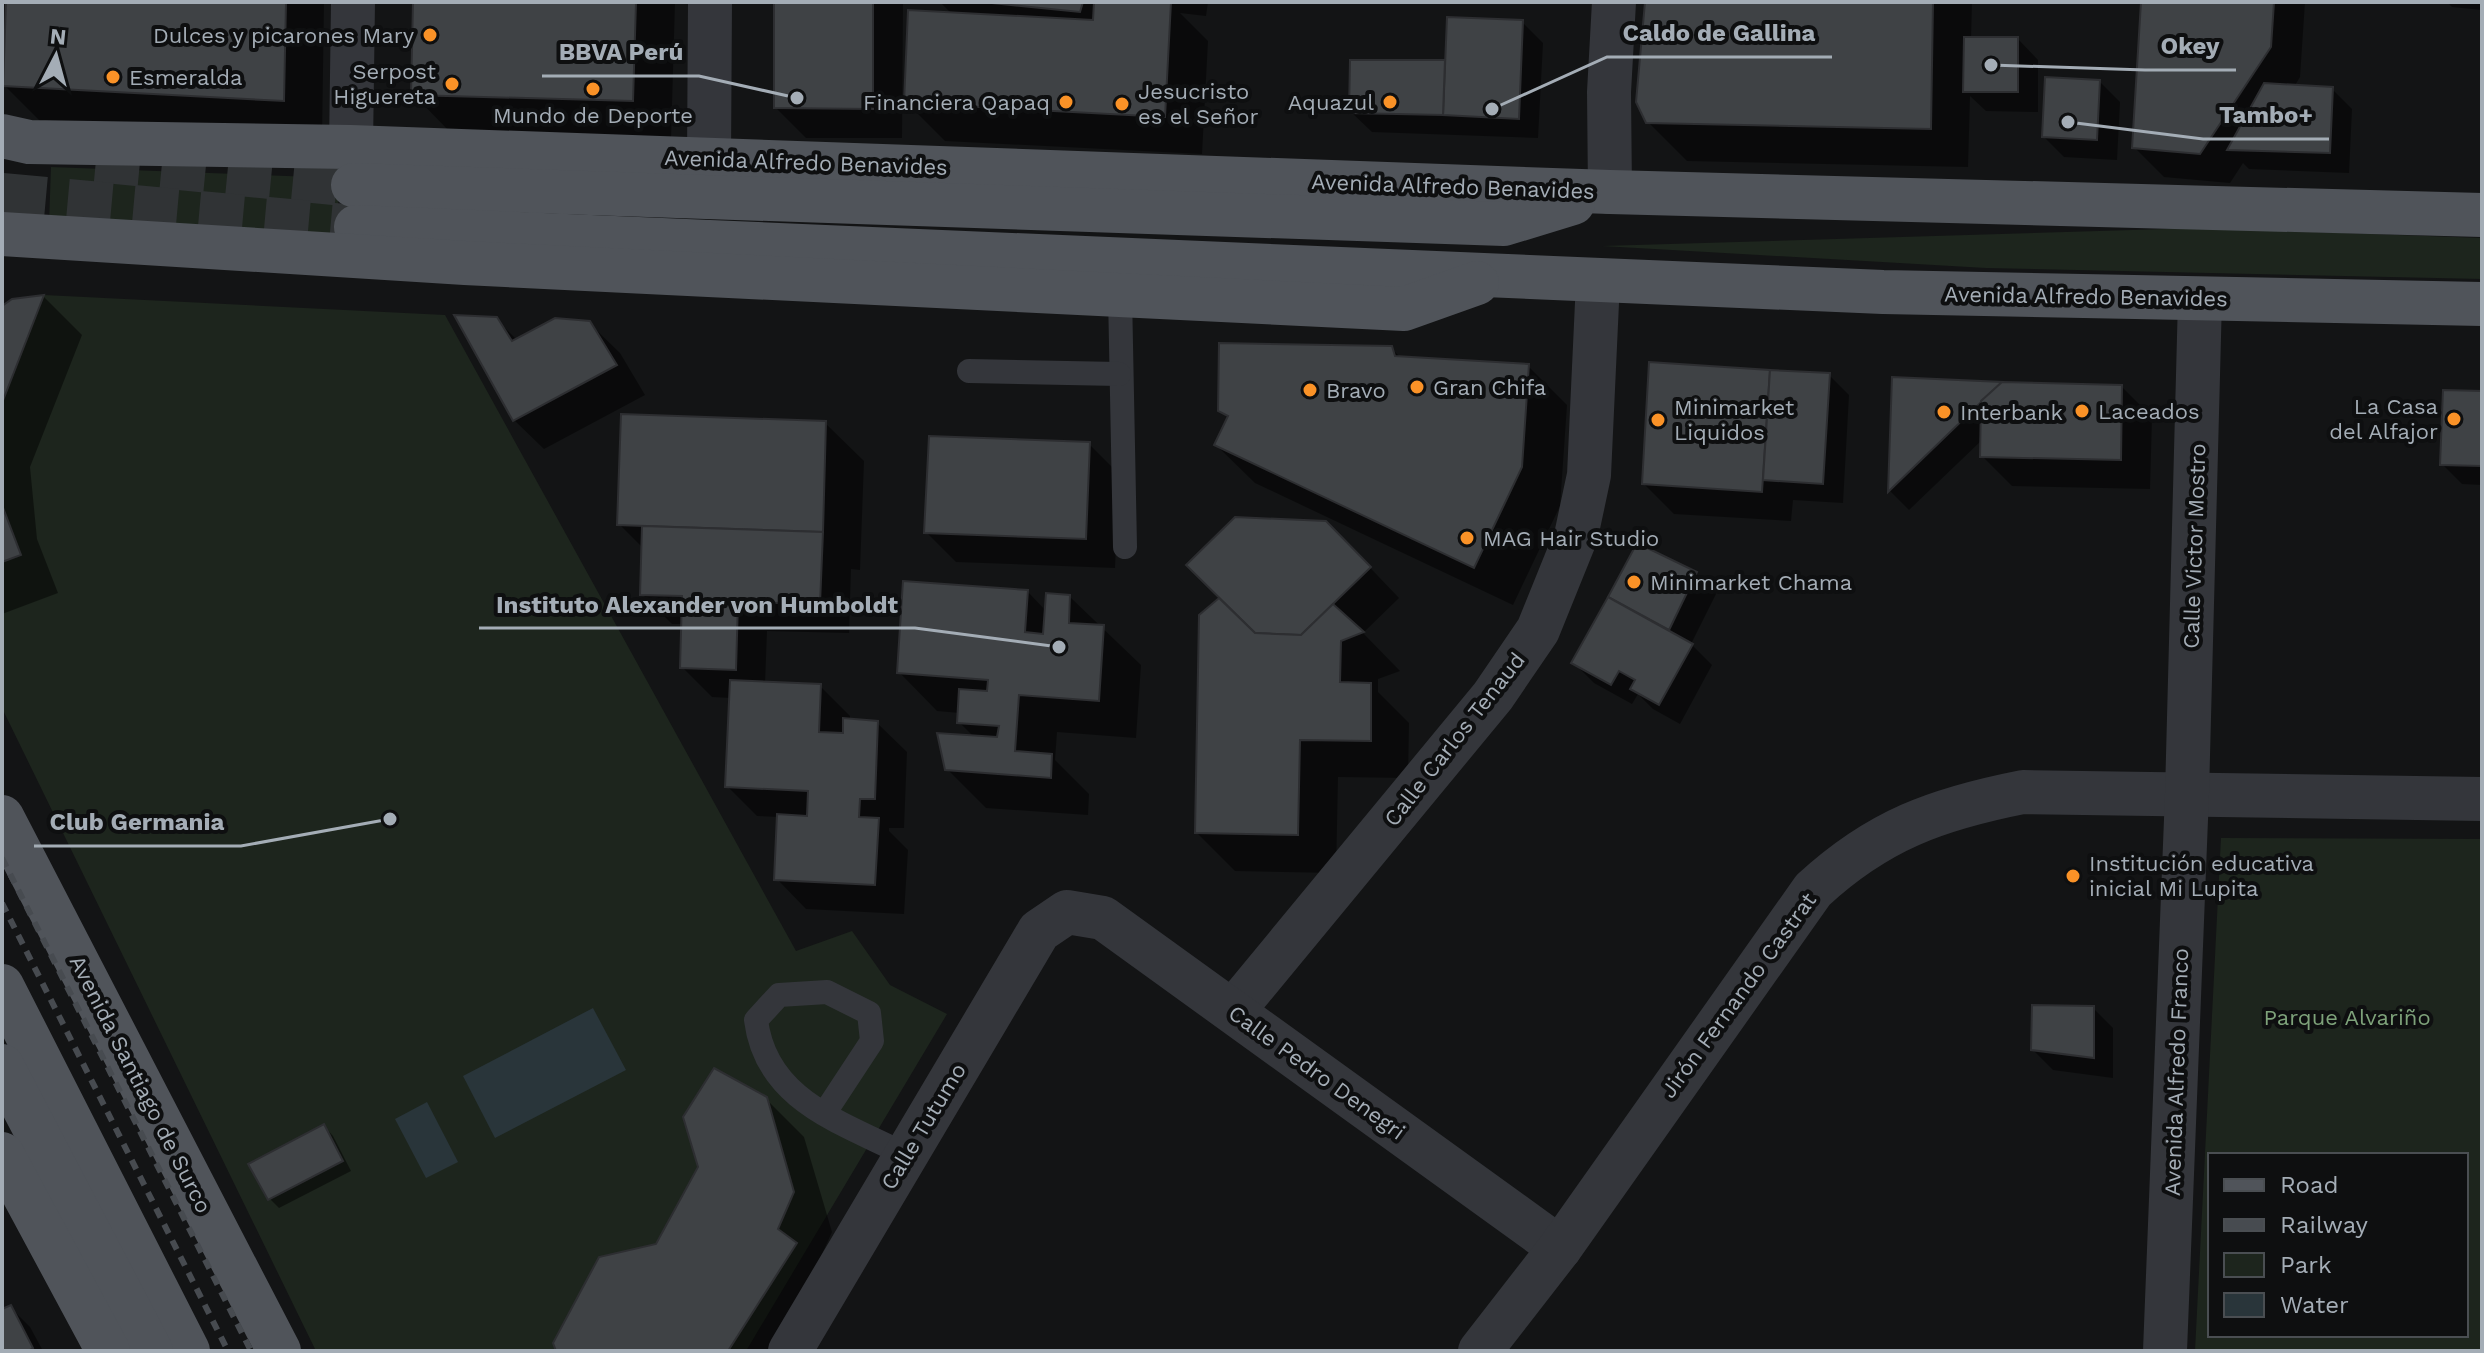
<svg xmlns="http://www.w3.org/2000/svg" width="2484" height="1353" font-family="'Work Sans',sans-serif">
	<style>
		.green { fill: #1d251d; fill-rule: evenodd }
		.water { fill: #29353a }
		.shadow { fill: #0007 }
		.building { fill: #3f4245; stroke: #2d2e31; stroke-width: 2 }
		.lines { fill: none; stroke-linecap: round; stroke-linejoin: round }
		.primary-tunnel { stroke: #303335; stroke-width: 44; stroke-dasharray: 44 22; stroke-linecap: butt }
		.lane { stroke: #34363b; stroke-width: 24 }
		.street { stroke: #34363b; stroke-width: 44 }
		.primary { stroke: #50545a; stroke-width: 44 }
		.rail { stroke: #474b50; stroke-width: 6; stroke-dasharray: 10 8; stroke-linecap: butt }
		.poi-dot { fill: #fa9227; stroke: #0e0f10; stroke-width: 3 }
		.labels { text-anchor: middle; stroke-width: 8; stroke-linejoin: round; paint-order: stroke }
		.poi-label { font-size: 22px; fill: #a4adb6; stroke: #0e0f10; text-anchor: start }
		.street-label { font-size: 22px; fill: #a4adb6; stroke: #0e0f10 }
		.park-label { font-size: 22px; fill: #7ea27a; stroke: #0e0f10 }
		.leader { fill: none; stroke: #a4adb6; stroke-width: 3 }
		.callout-dot { fill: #a4adb6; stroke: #0e0f10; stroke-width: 3 }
		.callout-label { font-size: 24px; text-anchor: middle; font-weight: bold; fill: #a4adb6; stroke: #0e0f10; stroke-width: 8; stroke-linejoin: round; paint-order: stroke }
	</style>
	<rect width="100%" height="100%" fill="#131415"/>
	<!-- green -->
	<g class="green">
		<polygon points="51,167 339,178 337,235 49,224"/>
		<polygon points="2199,228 2482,238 2482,279 1986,268 1602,246"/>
		<polygon points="44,295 445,315 796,951 852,931 890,985 947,1014 746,1351 316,1351 2,708 2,562 21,555 2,505 2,403"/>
		<path d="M2221 838 2482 839V1351H2195ZM2210 1155H2466V1335H2210Z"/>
	</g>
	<!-- water -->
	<g class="water">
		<polygon points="593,1008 626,1070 495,1138 463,1076"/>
		<polygon points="427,1102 458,1162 426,1178 395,1119"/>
	</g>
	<!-- shadow -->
	<g class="shadow">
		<polygon points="8,2 324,2 322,138 43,124 5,86"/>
		<polygon points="415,2 675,2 671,139 451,133 413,94"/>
		<polygon points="776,2 903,2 902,138 806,138 776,108"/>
		<polygon points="940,2 1208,2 1206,16 1180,13 1208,41 1202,154 945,141 906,102 952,14"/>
		<polygon points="1647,2 1972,2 1971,39 2018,39 2038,60 2038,112 1986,111 1970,96 1968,167 1687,161 1648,122"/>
		<polygon points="2143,2 2305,2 2300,77 2294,87 2332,89 2352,109 2349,173 2249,169 2243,163 2230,183 2164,177 2134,147"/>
		<polygon points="2447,2 2482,2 2482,10 2452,7"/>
		<polygon points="1522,22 1543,43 1538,138 1372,132 1351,112 1352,62 1447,62"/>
		<polygon points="2100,82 2120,102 2117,160 2064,157 2044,137"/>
		<polygon points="44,297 82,335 30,467 37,539 58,593 2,614 2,308 13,301"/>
		<polygon points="496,319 518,341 589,323 620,353 645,395 544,449 514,420"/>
		<polygon points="1391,348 1401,358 1528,366 1567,405 1560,506 1513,605 1255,483 1216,445 1229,419 1220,410"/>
		<polygon points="1651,364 1829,375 1849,395 1843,503 1793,500 1791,521 1674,514 1644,484"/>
		<polygon points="1894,379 2122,387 2152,417 2150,489 2012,486 1982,456 1982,440 1909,510 1890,491"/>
		<polygon points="2482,393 2482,485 2462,484 2442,464"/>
		<polygon points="825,423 864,461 860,570 851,569 849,633 767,631 765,684 820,686 850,716 850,721 877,723 907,752 904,828 889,828 889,831 908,850 904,914 806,909 777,879 779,817 757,816 727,786 731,698 712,697 682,667 683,624 672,624 642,594 644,549 619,524"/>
		<polygon points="1089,444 1119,474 1115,568 956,562 926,532"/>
		<polygon points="1638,546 1696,574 1716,594 1691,644 1712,665 1680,724 1653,709 1638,694 1632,704 1594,683 1574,663"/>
		<polygon points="1356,553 1399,598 1363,633 1400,671 1378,679 1378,692 1409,723 1408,778 1338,777 1336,873 1235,871 1197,833 1239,620"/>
		<polygon points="1028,592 1046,611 1070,597 1141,665 1136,738 1057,732 1055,760 1089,794 1088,815 986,808 947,769 975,738 959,722 960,713 937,711 899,672"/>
		<polygon points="2093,1008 2113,1028 2113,1078 2053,1070 2033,1050"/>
		<polygon points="765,1098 804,1137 832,1232 817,1265 790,1351 558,1351 657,1245 701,1167"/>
		<polygon points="324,1126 333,1136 351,1171 279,1208 270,1199"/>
		<polygon points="10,1307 30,1327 43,1351 2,1351 2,1311"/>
	</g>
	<!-- building -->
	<g class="building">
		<polygon points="6,2 286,2 284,101 3,86"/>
		<polygon points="413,2 636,2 633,101 411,95"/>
		<polygon points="774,2 873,2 873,109 774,108"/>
		<polygon points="982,2 1083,2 1080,12"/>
		<polygon points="1094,2 1171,2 1165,117 904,103 908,10 1093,20"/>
		<polygon points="1645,2 1933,2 1931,129 1646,123 1636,102"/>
		<polygon points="2141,2 2274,2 2271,47 2200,154 2132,148"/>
		<polygon points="1447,17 1523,20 1519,119 1443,115"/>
		<polygon points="1964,37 2018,37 2018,92 1963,92"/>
		<polygon points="1350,60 1445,60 1443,115 1349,113"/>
		<polygon points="2045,77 2100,80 2097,140 2042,137"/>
		<polygon points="2264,83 2333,87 2330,153 2227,150"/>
		<polygon points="44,295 2,403 2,306 12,299"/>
		<polygon points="454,315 497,317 512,341 555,318 590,321 617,365 513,421"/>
		<polygon points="1219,343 1392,346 1395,356 1529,364 1522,467 1474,568 1214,445 1228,416 1218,411"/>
		<polygon points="1649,362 1770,370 1762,492 1642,484"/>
		<polygon points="1770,370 1830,373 1823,484 1763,480"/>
		<polygon points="1892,377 2002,382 1888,492"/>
		<polygon points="2002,382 2122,385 2121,460 1980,457 1981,401"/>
		<polygon points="2443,390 2482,391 2482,466 2440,465"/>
		<polygon points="621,414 826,421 823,532 617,525"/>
		<polygon points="929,436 1090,442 1086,539 924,533"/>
		<polygon points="2,505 21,555 2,562"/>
		<polygon points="1235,517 1326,521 1371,567 1301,635 1255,633 1186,565"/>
		<polygon points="642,526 823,532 820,604 738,602 736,670 680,668 682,596 640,595"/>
		<polygon points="1637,543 1697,572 1669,630 1608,597"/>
		<polygon points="903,581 1028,590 1025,632 1043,634 1046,593 1070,595 1069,623 1104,625 1099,701 1019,695 1015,751 1052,754 1051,778 945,770 937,733 997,737 999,726 957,723 959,689 987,691 988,680 897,673"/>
		<polygon points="1608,597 1693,644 1659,705 1630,689 1635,680 1619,671 1611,685 1571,663"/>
		<polygon points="1219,598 1255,633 1301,635 1333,604 1364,632 1341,641 1340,682 1371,683 1371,741 1300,740 1298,835 1195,833 1199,615"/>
		<polygon points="730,680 821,684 819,732 843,733 843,718 878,721 875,799 860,799 859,817 879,818 875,885 774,880 777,814 807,816 808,791 725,787"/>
		<polygon points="2032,1005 2094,1006 2094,1058 2031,1050"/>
		<polygon points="714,1068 767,1097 794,1192 778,1229 797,1243 728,1351 556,1351 553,1343 599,1257 656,1244 698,1167 683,1117"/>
		<polygon points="324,1124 343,1161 268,1200 248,1164"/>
		<polygon points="11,1305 33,1348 28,1351 2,1351 2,1309"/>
	</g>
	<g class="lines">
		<!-- primary-tunnel -->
		<g class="primary-tunnel">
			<polyline points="96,160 353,185"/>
			<polyline points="2,195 356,227"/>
		</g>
		<!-- lane -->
		<g class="lane">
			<polyline points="1120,294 1125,547"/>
			<polyline points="969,371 1119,374"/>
			<path d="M824 1114 872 1041 869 1013 827 992 779 995 756 1020C766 1101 842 1122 906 1155"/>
		</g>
		<!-- street -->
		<g class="street">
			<polyline points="351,147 353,2"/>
			<polyline points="709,158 710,2"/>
			<polyline points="1610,192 1609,92 1614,2"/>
			<polyline points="1233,1011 1493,696 1538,630 1576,536 1589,475 1598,281"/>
			<polyline points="790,1351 1039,931 1067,912 1103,918 1560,1248"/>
			<path d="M1480 1351 1560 1248 1813 890C1878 830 1937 809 2023 792L2482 799"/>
			<polyline points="2165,1351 2187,794 2200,299"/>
		</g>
		<!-- primary -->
		<g class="primary">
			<polyline points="2,136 29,142 351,147 1610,192 2482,215"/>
			<polyline points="353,185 1504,224 1573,203"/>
			<polyline points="356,227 1883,292 2482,304"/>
			<polyline points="2,234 465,263 1404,309 1477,283"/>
			<polyline points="2,817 279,1351"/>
			<polyline points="2,986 188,1351"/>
			<polyline points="2,1066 151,1351"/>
			<polyline points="2,1154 108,1351"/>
		</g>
		<!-- rail -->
		<g class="rail">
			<polyline points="2,858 251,1351"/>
			<polyline points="2,903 228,1351"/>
		</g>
	</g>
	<!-- markers -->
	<g class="poi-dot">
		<circle cx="430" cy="35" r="8"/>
		<circle cx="113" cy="77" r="8"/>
		<circle cx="452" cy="84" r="8"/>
		<circle cx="593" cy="89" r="8"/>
		<circle cx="1066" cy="102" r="8"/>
		<circle cx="1390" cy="102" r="8"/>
		<circle cx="1122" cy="104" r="8"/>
		<circle cx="1417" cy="387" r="8"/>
		<circle cx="1310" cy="390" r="8"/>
		<circle cx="2082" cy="411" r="8"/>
		<circle cx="1944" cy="412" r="8"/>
		<circle cx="2454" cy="419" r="8"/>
		<circle cx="1658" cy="420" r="8"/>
		<circle cx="1467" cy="538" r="8"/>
		<circle cx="1634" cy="582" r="8"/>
		<circle cx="2073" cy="876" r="8"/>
	</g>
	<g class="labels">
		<!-- poi labels -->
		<g class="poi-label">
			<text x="414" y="43" text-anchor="end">Dulces y picarones Mary</text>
			<text x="436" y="79" text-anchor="end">Serpost<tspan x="436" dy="25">Higuereta</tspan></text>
			<text x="129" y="85">Esmeralda</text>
			<text x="1138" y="99">Jesucristo<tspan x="1138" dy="25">es el Señor</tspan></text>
			<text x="1050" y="110" text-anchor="end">Financiera Qapaq</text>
			<text x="1374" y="110" text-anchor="end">Aquazul</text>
			<text x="593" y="123" text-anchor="middle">Mundo de Deporte</text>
			<text x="1433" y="395">Gran Chifa</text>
			<text x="1326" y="398">Bravo</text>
			<text x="2438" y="414" text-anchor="end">La Casa<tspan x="2438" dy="25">del Alfajor</tspan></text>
			<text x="1674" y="415">Minimarket<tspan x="1674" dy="25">Liquidos</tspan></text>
			<text x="2098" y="419">Laceados</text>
			<text x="1960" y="420">Interbank</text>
			<text x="1483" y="546">MAG Hair Studio</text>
			<text x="1650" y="590">Minimarket Chama</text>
			<text x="2089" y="871">Institución educativa<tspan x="2089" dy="25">inicial Mi Lupita</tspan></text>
		</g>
		<!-- street labels -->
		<g class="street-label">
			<text transform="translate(806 162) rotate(2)" y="8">Avenida Alfredo Benavides</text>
			<text transform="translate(1453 186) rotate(2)" y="8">Avenida Alfredo Benavides</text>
			<text transform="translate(2086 296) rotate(1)" y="8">Avenida Alfredo Benavides</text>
			<text transform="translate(2194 546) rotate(-88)" y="8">Calle Victor Mostro</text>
			<text transform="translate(1454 739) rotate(-52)" y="8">Calle Carlos Tenaud</text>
			<text transform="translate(1738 995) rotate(-54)" y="8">Jirón Fernando Castrat</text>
			<text transform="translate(1317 1072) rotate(36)" y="8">Calle Pedro Denegri</text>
			<text transform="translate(2176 1072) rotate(-88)" y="8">Avenida Alfredo Franco</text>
			<text transform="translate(141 1084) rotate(63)" y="8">Avenida Santiago de Surco</text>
			<text transform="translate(923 1126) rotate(-59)" y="8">Calle Tutumo</text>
		</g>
		<!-- park labels -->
		<g class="park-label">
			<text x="2347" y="1025">Parque Alvariño</text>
		</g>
	</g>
	<!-- callouts -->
	<path class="leader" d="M1492 109L1607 57H1832M1991 65L2145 70H2236M797 98L699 76H542M2068 122L2203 139H2329M1059 647L915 628H479M390 819L241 846H34"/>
	<g class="callout-dot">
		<circle cx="1492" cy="109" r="8"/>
		<circle cx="1991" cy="65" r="8"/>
		<circle cx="797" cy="98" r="8"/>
		<circle cx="2068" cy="122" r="8"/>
		<circle cx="1059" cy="647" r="8"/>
		<circle cx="390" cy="819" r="8"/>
	</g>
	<g class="callout-label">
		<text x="1719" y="41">Caldo de Gallina</text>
		<text x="2190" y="54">Okey</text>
		<text x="621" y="60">BBVA Perú</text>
		<text x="2266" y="123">Tambo+</text>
		<text x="697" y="613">Instituto Alexander von Humboldt</text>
		<text x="137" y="830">Club Germania</text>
	</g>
	<!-- border -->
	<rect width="2484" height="1353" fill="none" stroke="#a4adb6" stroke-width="8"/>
	<!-- legend -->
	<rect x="2208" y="1153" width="260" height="184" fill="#0e0f10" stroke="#4a4e52" stroke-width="2"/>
	<rect x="2224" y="1179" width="40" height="12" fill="#50545a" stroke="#4a4e52" stroke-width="2"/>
	<text x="2280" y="1193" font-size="24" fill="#a4adb6">Road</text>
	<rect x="2224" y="1219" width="40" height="12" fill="#474b50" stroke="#4a4e52" stroke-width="2"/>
	<text x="2280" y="1233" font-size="24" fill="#a4adb6">Railway</text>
	<rect x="2224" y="1253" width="40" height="24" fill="#1d251d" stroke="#4a4e52" stroke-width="2"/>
	<text x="2280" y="1273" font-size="24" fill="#a4adb6">Park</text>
	<rect x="2224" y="1293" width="40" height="24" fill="#29353a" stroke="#4a4e52" stroke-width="2"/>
	<text x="2280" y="1313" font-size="24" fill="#a4adb6">Water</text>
	<!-- north arrow -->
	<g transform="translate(56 56) rotate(6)" stroke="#0e0f10" stroke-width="6" paint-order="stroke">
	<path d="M0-6L14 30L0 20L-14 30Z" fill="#a4adb6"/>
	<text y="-12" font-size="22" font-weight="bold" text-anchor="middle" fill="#a4adb6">N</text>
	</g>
</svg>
